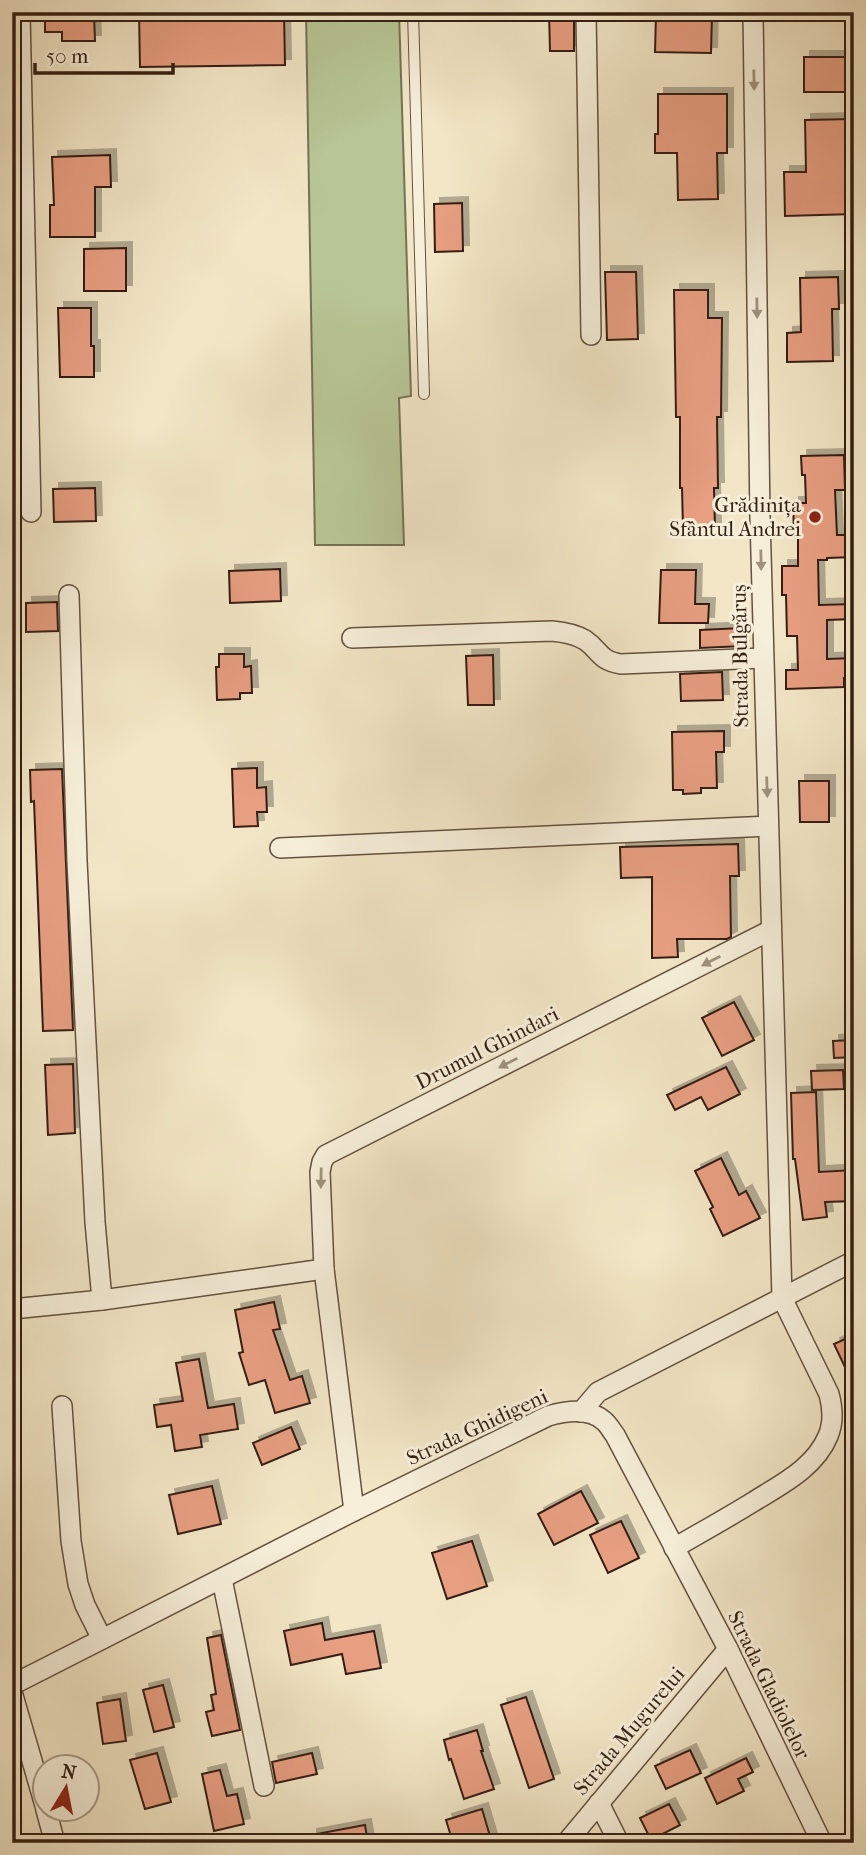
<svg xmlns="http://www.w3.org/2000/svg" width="866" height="1855" font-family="'IM FELL French Canon',serif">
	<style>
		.green { fill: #b8c697; stroke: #767254; stroke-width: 2 }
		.building { fill: #e79e81; stroke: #341f12; stroke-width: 2; filter: url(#shadow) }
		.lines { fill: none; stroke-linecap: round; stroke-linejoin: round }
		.lane-casing { stroke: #64513f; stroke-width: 12 }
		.street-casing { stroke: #64513f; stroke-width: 22 }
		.lane { stroke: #f7efda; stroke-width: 10 }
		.street { stroke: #f7efda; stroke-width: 19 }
		.oneway { fill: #9f9180 }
		.poi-dot { fill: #8f2418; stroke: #f7efda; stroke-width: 2.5 }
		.labels { text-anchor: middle; stroke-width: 6; stroke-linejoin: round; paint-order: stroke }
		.poi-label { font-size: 21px; fill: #341f12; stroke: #f7efda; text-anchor: end }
		.street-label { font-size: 21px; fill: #341f12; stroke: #f7efda }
	</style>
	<defs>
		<filter id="shadow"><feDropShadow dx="6" dy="-6" stdDeviation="0" flood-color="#0004"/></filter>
	</defs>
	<rect width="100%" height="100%" fill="#f2e6c6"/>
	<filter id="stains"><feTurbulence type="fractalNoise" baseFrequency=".00286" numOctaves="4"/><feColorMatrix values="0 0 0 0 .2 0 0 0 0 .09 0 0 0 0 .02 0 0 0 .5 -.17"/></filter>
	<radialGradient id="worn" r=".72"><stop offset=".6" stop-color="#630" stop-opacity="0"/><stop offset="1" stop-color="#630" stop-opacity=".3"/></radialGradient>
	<!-- green -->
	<polygon class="green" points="306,12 399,12 411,396 399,398 404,545 315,545"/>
	<!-- building -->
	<g class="building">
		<polygon points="139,12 284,12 285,65 140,67"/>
		<polygon points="549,12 574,12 574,51 550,51"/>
		<polygon points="94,14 95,41 62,41 62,32 45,32 45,15"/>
		<polygon points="656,14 712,15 711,53 655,52"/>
		<polygon points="804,57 848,57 849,92 804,92"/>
		<polygon points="658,94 727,94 727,153 717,153 718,199 678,200 677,153 655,153 655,134 658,134"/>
		<polygon points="854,119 854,214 785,216 784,172 806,172 805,120"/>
		<polygon points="110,155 111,187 95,187 95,237 50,237 50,205 54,205 52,157"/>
		<polygon points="462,203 463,251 435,252 434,204"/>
		<polygon points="126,248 126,291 84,291 84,249"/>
		<polygon points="605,272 636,272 638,339 607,340"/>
		<polygon points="838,277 839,309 832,309 833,361 787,362 787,333 801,332 800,278"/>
		<polygon points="674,290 708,290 708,318 722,318 721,417 717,417 718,488 714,488 715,528 683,529 682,488 680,488 680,417 676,417"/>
		<polygon points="58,308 91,308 91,346 94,346 94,377 60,377"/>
		<polygon points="844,455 845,490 835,490 837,535 854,535 854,557 827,558 827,560 818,560 819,605 854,604 854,619 827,620 827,659 854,658 854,678 844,678 844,687 786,689 786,670 798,670 797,636 787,636 786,595 782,595 782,566 798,566 798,533 794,533 793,503 806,503 805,475 802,475 801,456"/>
		<polygon points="95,488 96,521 54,522 53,489"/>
		<polygon points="280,569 281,601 230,603 229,571"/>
		<polygon points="661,570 696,570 695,604 709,604 708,623 659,623"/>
		<polygon points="57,602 58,631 26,632 26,603"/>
		<polygon points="742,628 743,646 700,648 700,630"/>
		<polygon points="219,654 244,654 244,667 251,666 252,693 240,693 240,699 217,700 216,667 219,667"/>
		<polygon points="493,655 494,705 468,705 466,656"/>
		<polygon points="722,672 723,700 681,701 680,674"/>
		<polygon points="724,731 724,752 716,752 717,788 701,788 701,793 683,794 683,790 673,790 672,732"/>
		<polygon points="257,768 257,788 266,787 267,812 257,812 258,826 234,827 232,769"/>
		<polygon points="62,769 73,1030 43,1031 34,801 31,802 30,770"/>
		<polygon points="799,781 829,781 829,822 800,822"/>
		<polygon points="738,844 739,876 730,876 731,937 727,939 677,939 678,957 652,958 652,877 621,878 620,847"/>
		<polygon points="734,1002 754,1040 722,1056 702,1018"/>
		<polygon points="854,1040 854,1057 834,1058 833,1041"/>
		<polygon points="73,1064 75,1133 48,1135 45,1065"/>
		<polygon points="726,1067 740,1094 708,1110 701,1097 675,1110 667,1095"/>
		<polygon points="843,1070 844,1089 812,1090 811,1071"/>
		<polygon points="816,1092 819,1172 854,1170 854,1201 825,1202 827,1217 803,1220 795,1159 793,1159 791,1093"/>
		<polygon points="721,1158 739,1195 746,1191 760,1218 723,1236 710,1209 713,1207 695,1171"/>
		<polygon points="274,1302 280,1329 273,1330 290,1380 302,1376 310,1403 275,1413 265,1380 249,1385 239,1353 243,1352 235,1310"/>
		<polygon points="854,1335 854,1386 834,1344"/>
		<polygon points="199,1359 208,1408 234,1404 238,1429 200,1435 202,1447 175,1451 171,1425 157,1427 154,1405 183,1401 176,1363"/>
		<polygon points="291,1427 300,1449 262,1465 253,1443"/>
		<polygon points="212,1486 221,1524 178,1534 169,1495"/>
		<polygon points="581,1491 598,1523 554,1545 538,1514"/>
		<polygon points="621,1521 639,1558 608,1573 590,1535"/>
		<polygon points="472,1541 487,1586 447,1599 432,1553"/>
		<polygon points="322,1623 325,1640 374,1631 381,1668 346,1674 342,1654 291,1665 284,1631"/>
		<polygon points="221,1635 240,1730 212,1736 206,1712 214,1710 211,1695 216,1694 207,1638"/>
		<polygon points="163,1685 174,1727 154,1732 143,1690"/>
		<polygon points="526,1697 554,1779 529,1788 501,1705"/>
		<polygon points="120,1699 126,1741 103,1744 97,1703"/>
		<polygon points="477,1730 483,1751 481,1751 494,1789 464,1799 451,1759 449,1760 444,1740"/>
		<polygon points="690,1750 701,1773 666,1789 655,1766"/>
		<polygon points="157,1753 171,1802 145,1809 130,1760"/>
		<polygon points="312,1753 317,1774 276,1783 272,1762"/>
		<polygon points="746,1758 753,1772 738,1779 744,1791 717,1804 705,1778"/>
		<polygon points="220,1770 227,1796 237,1794 244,1824 214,1831 202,1774"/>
		<polygon points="669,1804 680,1825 651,1840 640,1818"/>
		<polygon points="482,1809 492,1843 453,1843 446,1820"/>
		<polygon points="365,1825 368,1843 311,1843 311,1835"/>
	</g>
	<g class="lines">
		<!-- lane casing -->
		<g class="lane-casing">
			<polyline id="lane" points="413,12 424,394"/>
		</g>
		<!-- street casing -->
		<g class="street-casing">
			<g id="street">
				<polyline points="20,12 31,512"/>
				<polyline points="586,12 591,335"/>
				<polyline points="69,595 77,861 95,1222 102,1300"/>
				<path d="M352 638 552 631C563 632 575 634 585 640 601 651 598 660 621 664L763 658"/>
				<polyline points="280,848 768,826"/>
				<polyline points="12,1309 102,1300 324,1269"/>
				<polyline points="62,1406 71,1541 78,1584 85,1605 102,1639"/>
				<polyline points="581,1412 598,1392 854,1261"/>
				<polyline points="354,1511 324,1269 320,1172 322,1162 326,1155 771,930"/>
				<path d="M674 1548C700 1533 727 1518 753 1502 780 1485 815 1468 828 1436 834 1422 833 1409 829 1394L782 1298 760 518 753 12"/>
				<polyline points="222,1579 264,1786"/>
				<path d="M12 1685 354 1511 548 1416C566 1411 589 1407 604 1421 608 1424 611 1430 615 1435L728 1649 822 1843"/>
				<polyline points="12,1692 46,1809"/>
				<polyline points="599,1803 619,1843"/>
				<polyline points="46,1810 55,1843"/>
				<polyline points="566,1843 728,1649"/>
			</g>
		</g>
		<!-- lane -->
		<use href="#lane" class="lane"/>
		<!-- street -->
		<use href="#street" class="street"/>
	</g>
	<!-- one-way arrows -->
	<defs><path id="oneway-solid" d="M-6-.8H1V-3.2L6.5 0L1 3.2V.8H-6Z" transform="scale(1.75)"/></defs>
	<g class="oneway">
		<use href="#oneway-solid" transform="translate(754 80) rotate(89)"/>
		<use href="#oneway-solid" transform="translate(757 308) rotate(89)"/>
		<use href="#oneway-solid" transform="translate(761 560) rotate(89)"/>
		<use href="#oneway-solid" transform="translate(767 787) rotate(88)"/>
		<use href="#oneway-solid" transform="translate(711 961) rotate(153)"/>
		<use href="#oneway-solid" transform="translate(508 1063) rotate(153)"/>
		<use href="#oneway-solid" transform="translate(321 1178) rotate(91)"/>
	</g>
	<!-- markers -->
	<circle class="poi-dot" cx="815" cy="517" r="7"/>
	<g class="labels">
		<!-- poi labels -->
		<g class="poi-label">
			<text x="801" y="512">Grădinița<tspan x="801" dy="24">Sfântul Andrei</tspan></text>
		</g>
		<!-- street labels -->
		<g class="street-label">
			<text transform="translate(740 656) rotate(-91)" y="7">Strada Bulgăruș</text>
			<text transform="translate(487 1048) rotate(-27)" y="7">Drumul Ghindari</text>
			<text transform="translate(477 1427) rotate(-25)" y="7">Strada Ghidigeni</text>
			<text transform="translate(769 1685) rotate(64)" y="7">Strada Gladiolelor</text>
			<text transform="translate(629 1731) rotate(-50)" y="7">Strada Mugurelui</text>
		</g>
	</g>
	<!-- margin -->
	<rect width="866" height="1855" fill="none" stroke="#f2e6c6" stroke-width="42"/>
	<rect x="14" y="14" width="838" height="1827" fill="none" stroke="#341f12" stroke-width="3.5"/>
	<rect x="21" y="21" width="824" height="1813" fill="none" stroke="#341f12" stroke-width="2"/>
	<!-- north arrow -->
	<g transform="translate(66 1788) rotate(10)"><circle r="33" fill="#f7efda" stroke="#a99c8a" stroke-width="2"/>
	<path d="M0-5L12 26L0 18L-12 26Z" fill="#8f2418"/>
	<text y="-10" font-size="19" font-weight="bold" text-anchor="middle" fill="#341f12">N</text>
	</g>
	<!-- scale -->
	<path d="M35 63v10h138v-10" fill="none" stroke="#341f12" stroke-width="3.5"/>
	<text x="46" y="63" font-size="21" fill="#341f12" stroke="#f7efda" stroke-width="5" paint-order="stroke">50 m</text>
	<rect width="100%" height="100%" filter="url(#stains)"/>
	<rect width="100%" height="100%" fill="url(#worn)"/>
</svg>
